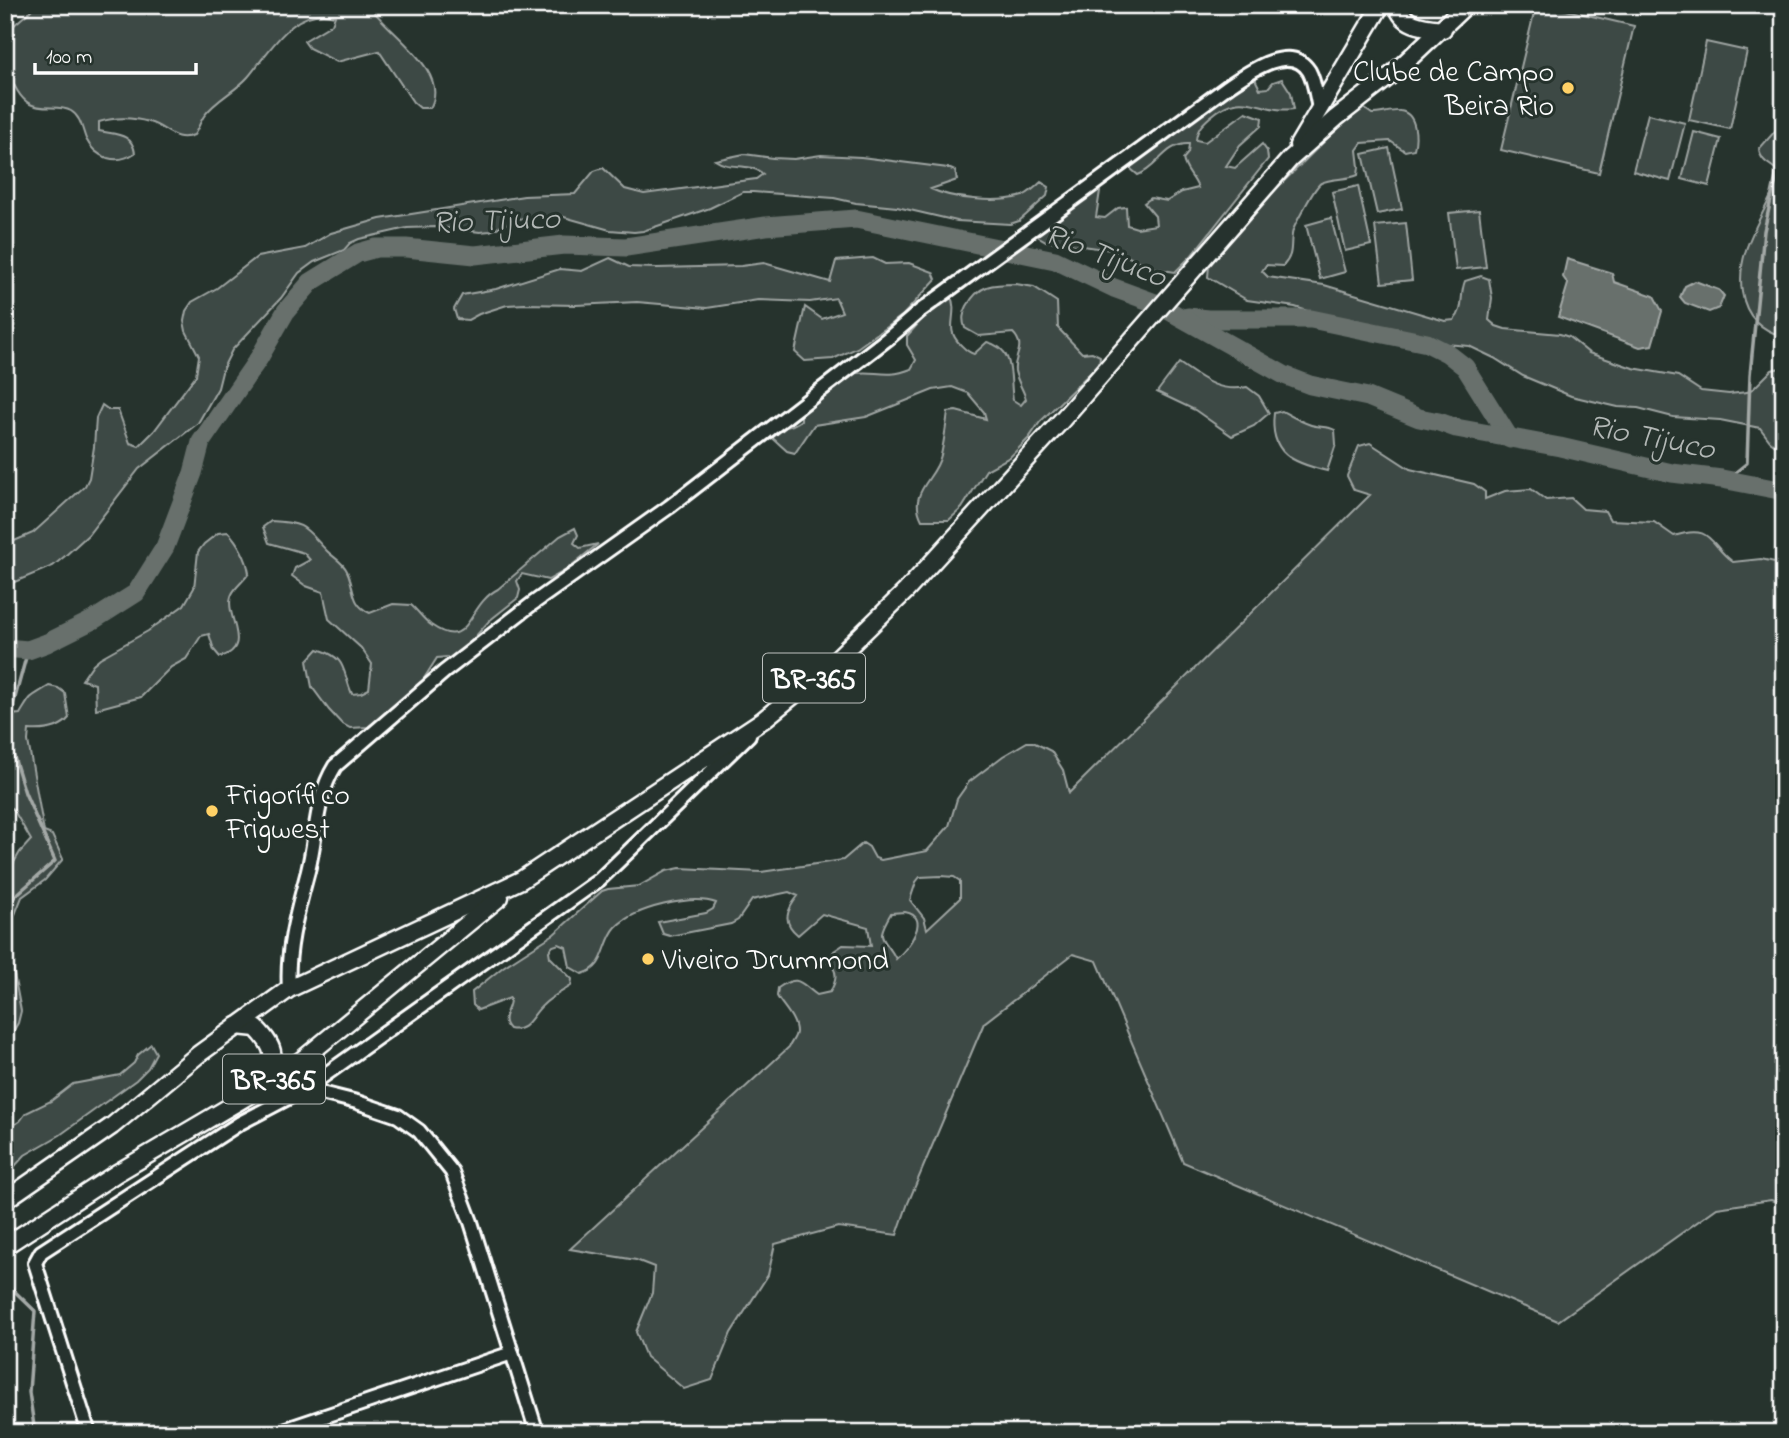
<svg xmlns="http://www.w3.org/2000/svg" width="1789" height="1438" font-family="'Indie Flower',sans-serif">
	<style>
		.green { fill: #3e4944; stroke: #9ea4a2; stroke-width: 2; fill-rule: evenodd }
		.water { fill: #67706c; stroke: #a4a9a7; stroke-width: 2 }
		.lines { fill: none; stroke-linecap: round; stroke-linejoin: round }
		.stream { stroke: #a4a9a7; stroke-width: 3.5 }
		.river { stroke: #67706c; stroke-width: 19 }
		.minor-casing { stroke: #fff; stroke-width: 18 }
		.major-casing { stroke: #fff; stroke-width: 21 }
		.minor { stroke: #26332d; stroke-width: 12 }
		.major { stroke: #26332d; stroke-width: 16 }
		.poi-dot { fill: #ffd166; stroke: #26332d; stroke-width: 2.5 }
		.labels { text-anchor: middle; stroke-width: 6; stroke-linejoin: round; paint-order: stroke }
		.shield { fill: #26332d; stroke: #bec2c0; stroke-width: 2 }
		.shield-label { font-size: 28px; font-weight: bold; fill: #fff }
		.poi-label { font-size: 30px; fill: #fff; stroke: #26332d; text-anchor: start }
		.water-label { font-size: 32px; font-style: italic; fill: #b3b8b6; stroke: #26332d }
	</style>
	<rect width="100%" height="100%" fill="#26332d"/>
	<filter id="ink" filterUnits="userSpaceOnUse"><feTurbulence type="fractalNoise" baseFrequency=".0143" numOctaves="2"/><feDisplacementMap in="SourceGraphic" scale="14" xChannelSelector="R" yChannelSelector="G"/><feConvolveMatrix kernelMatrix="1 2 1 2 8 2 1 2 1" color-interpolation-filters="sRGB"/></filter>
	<g filter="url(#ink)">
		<!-- green -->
		<g class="green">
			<path d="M35 5H369C386 32 452 71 430 108H420L413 102 379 51 337 62 309 48 304 41 332 24 335 16C294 5 270 51 248 77 236 91 215 100 204 116 200 122 198 129 194 135 174 143 167 127 149 122 132 117 115 117 99 122V131C116 135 132 133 135 153 117 165 96 159 86 139 82 129 81 117 71 111 59 104 43 111 30 104 11 94 0 50 9 32 15 21 28 16 35 5Z"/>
			<polygon points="1536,5 1545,5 1634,26 1599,173 1501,150"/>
			<polygon points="1706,42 1747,51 1730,129 1689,120"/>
			<path d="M1256 72V81L1260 89 1268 88 1273 82 1282 79 1291 93 1294 109C1259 114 1244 86 1210 117 1202 124 1197 129 1196 140L1205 142 1246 112 1262 118 1261 126 1240 145 1226 166 1235 168 1262 144 1267 151 1268 159 1191 256 1175 272 1157 269 1112 250 1046 241 1039 237 1033 229 1095 185 1100 191 1096 217 1105 218 1118 208 1126 207 1127 225 1137 228 1156 225 1155 216 1144 203 1151 198 1167 201 1182 192 1198 188C1194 177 1185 171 1183 159L1188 153 1189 144C1165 143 1158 168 1138 175L1131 169V160Z"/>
			<path d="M1357 109H1365L1372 114C1380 114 1394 110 1400 111 1417 113 1417 138 1414 149L1405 151 1390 141 1362 143 1357 150 1359 167 1358 175C1346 180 1331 178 1321 183 1315 186 1296 223 1293 230 1289 244 1295 254 1283 266L1266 265 1262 271 1268 277 1324 285 1445 321 1454 320C1465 309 1459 296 1465 281L1481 276 1489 279 1492 298 1489 320 1496 326 1505 329 1560 334 1569 337 1589 353 1633 368 1678 376 1701 391 1729 394 1747 392 1754 388 1772 370 1784 367V451L1770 441 1760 428 1720 420 1673 417 1638 408 1618 407 1571 396 1523 376 1494 358 1469 346 1433 343 1359 327 1295 307 1247 300 1208 277 1209 266 1220 251 1267 198Z"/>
			<polygon points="1648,114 1685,123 1670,181 1633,171"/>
			<path d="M1784 121V337C1761 330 1746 317 1742 292 1735 247 1767 214 1780 174 1773 164 1761 164 1759 149Z"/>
			<polygon points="1694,132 1721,139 1709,186 1682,179"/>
			<polygon points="1389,148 1402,209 1377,214 1363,154"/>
			<path d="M744 154 773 158 794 159 821 155 861 157 948 168 955 171 957 180 931 189C952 199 995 203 1019 197 1028 195 1034 188 1041 182L1049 187 1047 196 1026 215 1019 221 1010 224 957 221 897 207 856 203 834 198 753 192H743L710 208 643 231 634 232 610 230 557 215 517 219 490 231 480 232 437 227 407 228 359 239 350 243 344 250 314 262 299 273 281 298 232 350 223 368 218 388 198 423 139 469 88 535 65 556 53 566 5 586V545L33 533 85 486 89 478 94 447 96 418 102 405 109 410H118L130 443 139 446 154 431 196 375 199 356 186 331 184 321 186 311 192 302 217 288 257 257 305 248 331 233 380 219 524 196 575 194 594 171 603 168 625 189 644 194 756 179 763 174C748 161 731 171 715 160Z"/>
			<polygon points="1358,186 1371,245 1345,251 1332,192"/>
			<polygon points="1479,210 1486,267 1456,270 1449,213"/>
			<polygon points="1331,218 1345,272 1320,279 1306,225"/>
			<polygon points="1406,223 1412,280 1382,283 1375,226"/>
			<polygon points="610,258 629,267 657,268 741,266 764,263 830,282 836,261 873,258 885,264 909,263 933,272 936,279 903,315 857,348 833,359 805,361 795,352 805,307 822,319 842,312 836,298 810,302 758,300 707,308 637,302 576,305 525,304 507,305 479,314 468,320 457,319 454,309 462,295 496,289 560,269 582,271"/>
			<path d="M1016 284 1034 287 1057 302 1058 328 1082 353 1092 352 1100 356 1099 364 1040 422 1029 438 1010 457 986 470 962 508 949 520H922C907 492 936 479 941 455 944 442 946 426 948 412L956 411 986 419 984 412 968 393 952 387 933 390 866 417 814 425 795 453 787 451 767 433C779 427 791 429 801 420V411C813 401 836 378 850 374 873 368 884 380 911 369L916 360 907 345V336L937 303 950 295C960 314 943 328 960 344 965 349 967 352 974 354L987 342C1016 349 1009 376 1013 400L1021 405 1026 399C1023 389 1017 381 1015 371 1013 356 1027 347 1013 333L979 336 965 328C962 319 963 314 967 306 979 284 993 284 1016 284Z"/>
			<path d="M1179 363C1201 378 1218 393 1247 387L1259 396 1269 413 1254 426 1232 436 1195 410 1157 392Z"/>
			<path d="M1282 411C1291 416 1301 422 1311 425 1320 428 1326 425 1335 430L1336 444 1327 471C1293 463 1269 454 1274 413Z"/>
			<path d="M1370 443 1410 469 1474 484 1485 492V499L1505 491 1531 489 1546 500 1571 498 1583 509 1605 511 1610 520 1654 522 1674 536C1713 523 1709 545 1733 562L1761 559 1784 564V1205L1771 1200 1717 1208 1558 1321 1183 1162 1097 961 1073 954 984 1023 908 1203 897 1235 838 1227 775 1244 768 1275 731 1333 712 1380 684 1389 646 1357 636 1332 652 1293 654 1267 636 1260 570 1249 789 1047C791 1042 796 1037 796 1032 796 1018 782 1006 777 996L778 988C799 973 801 984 817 995L830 992C836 982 839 970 828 963L834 951 843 945 871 946 868 927 822 914 798 935C782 922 786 911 798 896L789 892 752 900 738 920 731 924 670 936 663 934 658 922 706 913 713 909 716 903C692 894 634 908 616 927 602 942 607 968 582 974L570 967 566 947 559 944 553 946 549 951 550 957 572 979 571 986C562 992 551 997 543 1005 531 1015 528 1033 509 1029 498 1018 511 1010 510 998L478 1010 473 1005 472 992 503 967 554 934 602 891 608 889 639 886 666 871 680 868 761 872 843 860 863 843 869 847 875 858 881 860 927 851 949 826 957 799 969 782 1003 756 1027 742H1033L1051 751 1063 770 1069 793 1370 495 1354 490 1347 476 1359 446ZM941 876 954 877 960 881V898L927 929 924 918 910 900 916 882 920 877ZM905 912C933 917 907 949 896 959 884 935 874 942 891 913Z"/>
			<path d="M271 521C307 523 304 527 327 551 334 558 343 562 347 571 355 588 350 604 370 613L393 604 411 605C418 611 423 619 431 625 471 653 466 605 498 589L560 536 575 528 578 535 574 543 580 548 598 544 566 570 548 580 522 574 517 581 520 590 518 598 489 621 453 662 447 657 437 658 416 691 368 727 350 728 341 723 329 710 312 687 307 661 318 649C348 659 341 668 352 694L361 693 369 689 372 664 361 648 329 619 323 592 306 586 292 576 295 568 310 560 304 553 269 543 263 527Z"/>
			<path d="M228 532C238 542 247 559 249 573 245 580 235 587 232 594 222 614 256 647 220 657L214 650 209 634 201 636 186 659 171 667 141 697 96 709 95 684 82 680 93 664 100 658 148 631 184 605 194 588 198 552 204 544 218 533Z"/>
			<path d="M49 686 58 688 65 693 69 718C60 729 43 731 29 730L28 741 44 832 52 835 63 859 45 880 22 897 8 932 5 950 13 969 21 1011 18 1023 5 1045V878L20 852 31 840 13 809 5 805V708L11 715 20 714C33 693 28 699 49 686Z"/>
			<polygon points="151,1044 156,1053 148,1068 136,1080 60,1135 25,1155 5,1177 5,1131 20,1121 26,1113 51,1101 73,1084 120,1075 134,1063 138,1055"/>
		</g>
		<!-- water -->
		<g class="water">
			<polygon points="1567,259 1612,273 1614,282 1654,296 1662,311 1652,345 1640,347 1558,317 1568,284 1563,277"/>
			<polygon points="1695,281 1719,290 1724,296 1719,308 1709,312 1685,303 1680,297 1685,286"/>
		</g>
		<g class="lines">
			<!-- stream -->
			<g class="stream">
				<polyline points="1726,480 1747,463 1750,375 1764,231 1784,140"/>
				<polyline points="5,907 6,904 55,861 25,793 6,731 28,650"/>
				<polyline points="5,1282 35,1311 29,1392 35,1433"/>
			</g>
			<!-- river -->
			<g class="river">
				<polyline points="1188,317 1208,319 1311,319 1427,343 1447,353 1465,367 1510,439"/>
				<polyline points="5,648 28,650 47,643 95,619 136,593 165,547 193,473 201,442 259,358 286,311 311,282 358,253 376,248 406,248 475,255 564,245 626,247 766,226 856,219 1055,260 1114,288 1155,303 1284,375 1310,385 1368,397 1419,418 1439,422 1456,428 1560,447 1672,473 1722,479 1784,491"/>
			</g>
			<!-- minor casing -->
			<g class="minor-casing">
				<g id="minor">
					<path d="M289 989C286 949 298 909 308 871 317 835 315 798 335 766L444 672 532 604 669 507 891 336 920 311 1227 87C1246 74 1290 41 1309 71 1315 82 1316 96 1319 108"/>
					<polyline points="305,1089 357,1102 398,1116 419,1131 452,1172 471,1222 537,1433"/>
					<polyline points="89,1433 35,1263 41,1252 240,1123 305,1089 599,880 749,735"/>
					<polyline points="275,1433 512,1353"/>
				</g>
			</g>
			<!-- major casing -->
			<g class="major-casing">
				<g id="major">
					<path d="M1397 5C1403 26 1424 27 1443 29"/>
					<polyline points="1298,145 1381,5"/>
					<path d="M237 1026 256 1028C278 1050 275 1058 265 1086"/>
					<polyline points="5,1200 112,1126 199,1054 289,989 521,880 763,720 828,667 906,591 1061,421 1290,159 1336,118 1395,72 1466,5"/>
					<polyline points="5,1246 117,1173 265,1086 303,1059 500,897"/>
				</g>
			</g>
			<!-- minor -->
			<use href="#minor" class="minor"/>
			<!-- major -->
			<use href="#major" class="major"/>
		</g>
	</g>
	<!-- markers -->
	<g class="poi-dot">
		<circle cx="1568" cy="88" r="7"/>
		<circle cx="212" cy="811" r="7"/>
		<circle cx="648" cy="959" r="7"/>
	</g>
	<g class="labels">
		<!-- shield labels -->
		<g class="shield">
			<rect x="763" y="653.5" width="102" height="49" rx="5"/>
			<rect x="223" y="1054.5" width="102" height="49" rx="5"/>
		</g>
		<g class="shield-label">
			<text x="814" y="688">BR-365</text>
			<text x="274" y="1089">BR-365</text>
		</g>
		<!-- poi labels -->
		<g class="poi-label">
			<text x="1554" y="81" text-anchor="end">Clube de Campo<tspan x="1554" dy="34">Beira Rio</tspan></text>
			<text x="226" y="804">Frigorífico<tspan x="226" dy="34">Frigwest</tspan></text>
			<text x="662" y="969">Viveiro Drummond</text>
		</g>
		<!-- water labels -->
		<g class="water-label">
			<text transform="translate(496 219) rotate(-2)" y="11">Rio Tijuco</text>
			<text transform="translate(1106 254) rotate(21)" y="11">Rio Tijuco</text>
			<text transform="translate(1652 436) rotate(11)" y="11">Rio Tijuco</text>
		</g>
	</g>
	<!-- margin -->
	<rect width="1789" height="1438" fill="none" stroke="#26332d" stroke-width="28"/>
	<rect x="14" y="14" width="1761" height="1410" fill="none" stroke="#fff" stroke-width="2.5" filter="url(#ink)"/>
	<!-- scale -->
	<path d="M35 63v10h161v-10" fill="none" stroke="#ffffff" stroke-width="3.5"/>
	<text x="46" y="63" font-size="21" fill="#ffffff" stroke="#26332d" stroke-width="5" paint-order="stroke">100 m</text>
</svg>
